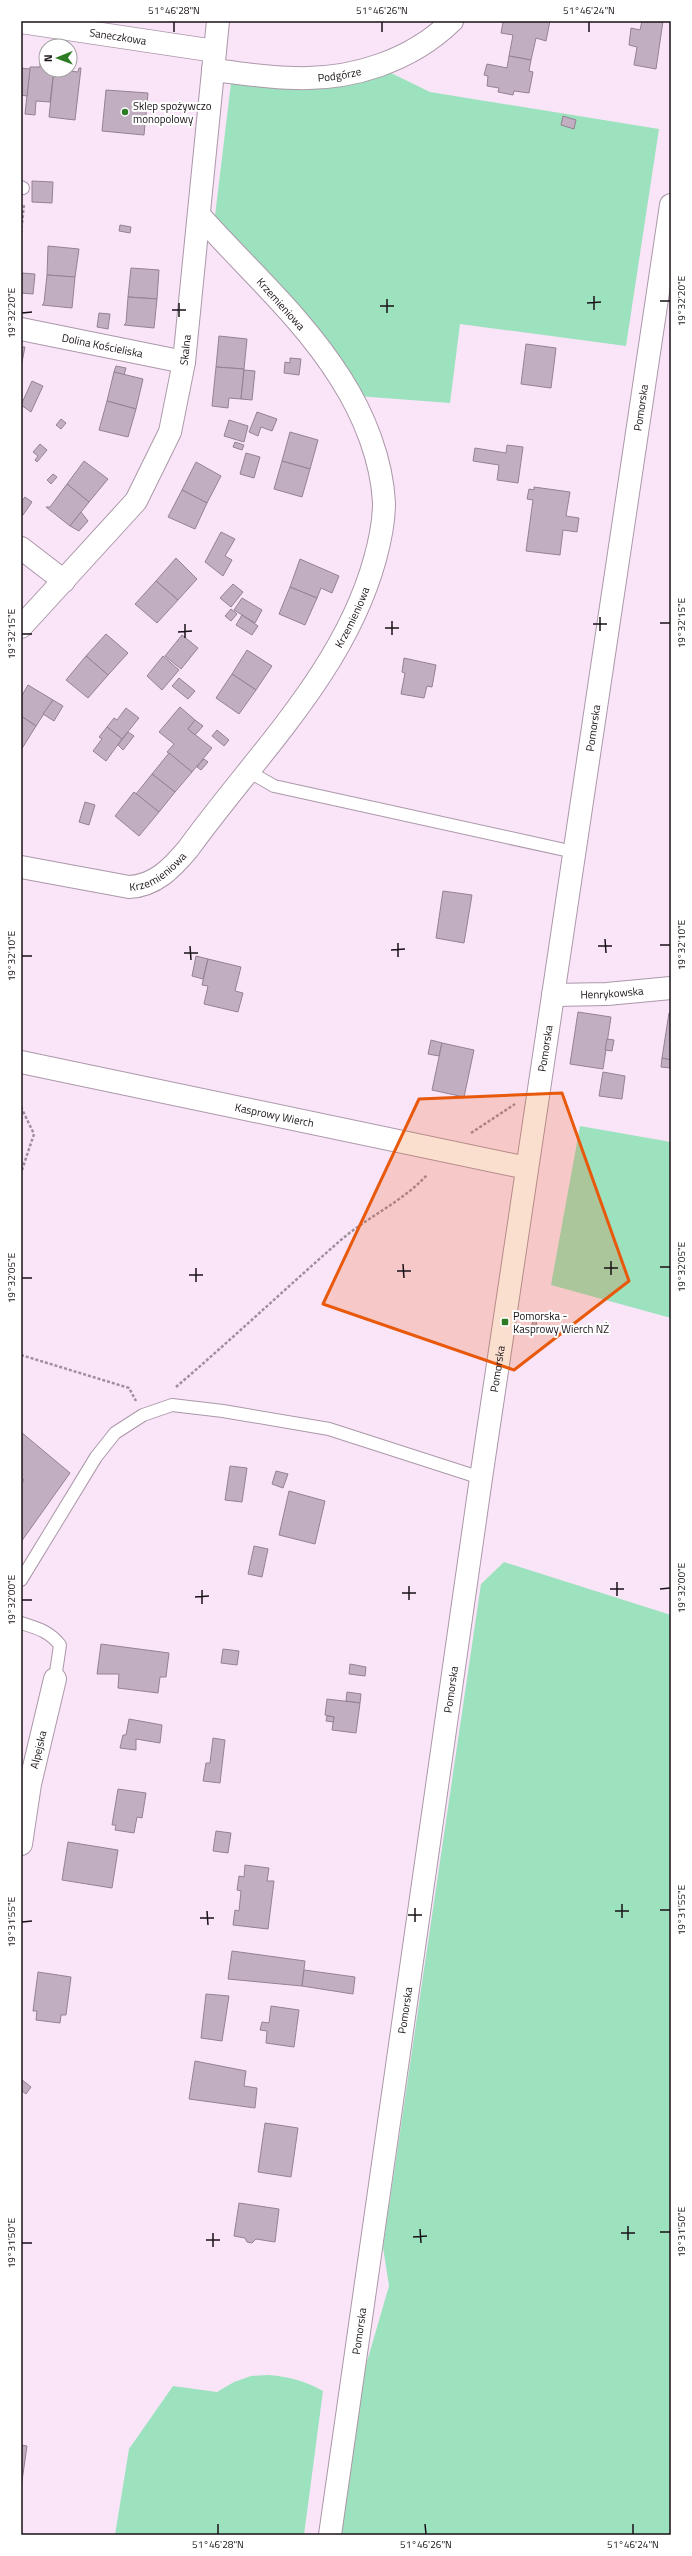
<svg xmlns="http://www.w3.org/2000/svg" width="692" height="2556" font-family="'Titillium Web',sans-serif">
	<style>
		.green { fill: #9ce2bf }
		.building { fill: #c1aec0; stroke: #948192 }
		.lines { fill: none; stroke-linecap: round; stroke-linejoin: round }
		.service-casing { stroke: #ab98a9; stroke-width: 14 }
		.minor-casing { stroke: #ab98a9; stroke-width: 24 }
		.tertiary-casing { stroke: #ab98a9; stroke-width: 24 }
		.path { stroke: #9f8f9d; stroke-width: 2.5; stroke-dasharray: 3 2; stroke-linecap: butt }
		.service { stroke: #fff; stroke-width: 12 }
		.minor { stroke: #fff; stroke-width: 22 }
		.tertiary { stroke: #fff; stroke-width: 22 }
		.marked { fill: #e8590c; fill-opacity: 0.2; stroke: #e8590c; stroke-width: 3; stroke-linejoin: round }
		.ticks { fill: none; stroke: #181117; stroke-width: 1.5 }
		.poi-dot { fill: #2d7c25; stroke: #fff; stroke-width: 1.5 }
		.labels { text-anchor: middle; stroke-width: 4; stroke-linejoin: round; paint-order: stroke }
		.street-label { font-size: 11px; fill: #181117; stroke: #fff }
		.poi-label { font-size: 11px; fill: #181117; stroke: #fff; text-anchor: start }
		.neatline { fill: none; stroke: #181117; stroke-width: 1.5 }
		.ticks-label { font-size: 10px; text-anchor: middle; fill: #181117 }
	</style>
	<rect width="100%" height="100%" fill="#fae5f8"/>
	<!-- green -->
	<g class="green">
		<polygon points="385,70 430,92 659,129 626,346 460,324 450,403 357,396 214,224 231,83"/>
		<polygon points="580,1126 671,1142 671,1318 551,1285"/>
		<polygon points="504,1562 671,1615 671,2535 340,2535 361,2382 389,2286 383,2247 481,1584"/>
		<path d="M269 2375C290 2377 305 2381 323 2391L304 2535H115L129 2449 173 2386 217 2392 234 2382 251 2376Z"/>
	</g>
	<!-- building -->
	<g class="building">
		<polygon points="499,21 550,21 546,41 536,38 531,60 509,56 513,35 501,33 503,22"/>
		<polygon points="642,21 663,21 656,69 634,65 637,47 629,45 631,28 640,30"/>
		<polygon points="509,56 531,60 529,71 533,72 529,93 514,91 513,95 498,92 499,88 487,86 488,76 484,75 487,64 507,68"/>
		<polygon points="40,63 46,64 46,70 54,70 50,102 36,101 35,115 25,114 30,67 40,67"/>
		<polygon points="21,65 21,68 30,69 27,96 21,95"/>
		<polygon points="70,67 71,67 70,71 78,72 79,68 81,68 75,120 49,117 54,70 70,70"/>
		<polygon points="106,90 148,93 144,135 102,131"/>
		<polygon points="563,116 576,120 574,129 561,125"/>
		<polygon points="32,181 53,182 52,203 32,202"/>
		<polygon points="120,225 131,227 130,233 119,231"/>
		<polygon points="48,246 79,249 75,277 47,275"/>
		<polygon points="131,268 159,270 157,299 128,297"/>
		<polygon points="22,273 35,274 33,294 21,293"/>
		<polygon points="47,275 75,277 72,308 42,305 44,303"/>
		<polygon points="128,297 157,299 154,328 124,325 126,323"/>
		<polygon points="99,313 110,314 108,329 97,327"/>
		<polygon points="219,336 247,339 244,369 216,367"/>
		<polygon points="526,344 556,348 551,388 521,384"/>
		<polygon points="21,347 25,347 21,367"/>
		<polygon points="290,358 301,359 299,375 284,373 285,362 290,363"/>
		<polygon points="116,366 126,368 124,375 114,372"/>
		<polygon points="216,367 244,369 241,399 229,398 228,408 212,406"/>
		<polygon points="244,370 255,371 252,400 241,399"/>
		<polygon points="114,372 143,379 136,409 107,401"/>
		<polygon points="32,381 43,386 31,412 21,405"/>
		<polygon points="107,401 136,409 128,437 99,430"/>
		<polygon points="257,412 277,419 272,431 261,427 258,436 249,432"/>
		<polygon points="61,419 66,423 61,429 56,425"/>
		<polygon points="229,420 248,426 244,442 224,436"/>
		<polygon points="290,432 318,440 310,469 282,461"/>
		<polygon points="235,442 244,445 242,450 233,447"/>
		<polygon points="40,444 47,450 37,462 35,460 38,456 33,452"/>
		<polygon points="507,445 523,447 518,483 497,480 499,465 473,461 475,448 506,453"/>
		<polygon points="246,453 260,457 254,478 240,474"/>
		<polygon points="84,461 108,479 89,502 67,484"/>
		<polygon points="282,461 310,469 302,497 274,489"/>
		<polygon points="196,462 221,476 207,503 182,490"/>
		<polygon points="53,474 57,477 51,484 47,480"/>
		<polygon points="67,484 89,502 70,526 46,507 50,507"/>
		<polygon points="534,487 570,492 566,516 579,518 577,532 563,530 560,555 526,551 533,500 527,499 529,489 534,490"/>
		<polygon points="182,490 207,503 195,529 168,517"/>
		<polygon points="25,497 32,502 23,515 21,513 21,502"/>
		<polygon points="81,512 88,521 79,531 70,526"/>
		<polygon points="221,532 235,539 225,556 232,560 223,576 205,562"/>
		<polygon points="176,558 197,579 178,600 156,581"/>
		<polygon points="300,559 339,576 332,593 321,588 317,598 290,587"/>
		<polygon points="156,581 178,600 157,623 135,604"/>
		<polygon points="233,584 243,592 231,607 220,598"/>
		<polygon points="290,587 317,598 305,625 279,614"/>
		<polygon points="242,598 262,610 255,623 234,610"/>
		<polygon points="231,609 237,614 231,621 225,616"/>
		<polygon points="242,615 258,626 252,635 236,625"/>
		<polygon points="106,634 128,653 108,675 86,656"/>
		<polygon points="182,635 198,648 181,669 165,656"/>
		<polygon points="247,650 272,666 256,690 232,674"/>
		<polygon points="86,656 108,675 88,698 66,680"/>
		<polygon points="163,656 179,670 162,690 147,676"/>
		<polygon points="404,658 436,665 432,687 427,686 424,698 401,694 405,673 402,672"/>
		<polygon points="232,674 256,690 239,714 216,698"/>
		<polygon points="179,678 195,691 188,699 172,686"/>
		<polygon points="28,685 53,700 36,726 21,716 21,697"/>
		<polygon points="53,700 63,706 54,721 43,714"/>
		<polygon points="180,707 195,720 188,729 212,748 192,772 167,752 174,744 159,732"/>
		<polygon points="126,708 139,718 122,739 107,727 114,718 117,720"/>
		<polygon points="21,716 36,726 21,750"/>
		<polygon points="195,720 203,726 195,735 188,729"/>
		<polygon points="107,727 122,739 106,761 93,751 102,739 99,737"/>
		<polygon points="217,730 229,740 224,746 212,736"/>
		<polygon points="128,732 134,736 123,750 118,745"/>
		<polygon points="169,753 192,772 175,792 152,774"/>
		<polygon points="204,759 208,762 201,770 197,767"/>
		<polygon points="152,774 175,792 159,812 136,794"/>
		<polygon points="134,792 159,812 139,836 115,816"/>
		<polygon points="85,802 95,805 89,825 79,822"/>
		<polygon points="443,891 472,895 464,943 436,938"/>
		<polygon points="196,956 208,959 203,979 192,976"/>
		<polygon points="208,959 241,967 235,991 243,993 238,1012 204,1004 208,986 202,985"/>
		<polygon points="578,1012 611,1017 603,1069 570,1064"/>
		<polygon points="669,1013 671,1014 671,1060 662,1058"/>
		<polygon points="607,1039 614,1040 612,1051 605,1050"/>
		<polygon points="431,1040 442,1043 439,1056 428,1054"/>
		<polygon points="442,1043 474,1050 464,1097 432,1090"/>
		<polygon points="662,1058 671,1060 671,1068 661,1067"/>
		<polygon points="603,1072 625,1076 622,1099 599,1096"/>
		<polygon points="533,1319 537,1319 535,1333 531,1332"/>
		<polygon points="21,1432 70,1473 21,1542 21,1484 24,1480 21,1477"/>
		<polygon points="230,1466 247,1468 242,1502 225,1500"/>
		<polygon points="276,1471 288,1474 283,1488 272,1484"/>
		<polygon points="289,1491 325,1501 315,1544 279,1535"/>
		<polygon points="254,1546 268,1549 262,1577 248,1574"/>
		<polygon points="101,1644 169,1653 166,1677 160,1677 158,1693 118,1688 119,1674 97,1674"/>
		<polygon points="223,1649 239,1651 237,1665 221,1663"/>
		<polygon points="350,1664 366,1667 365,1676 349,1674"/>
		<polygon points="347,1692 361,1694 360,1703 346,1701"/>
		<polygon points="327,1699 360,1703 356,1733 332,1730 334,1717 325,1715"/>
		<polygon points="327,1716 334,1717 333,1722 326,1721"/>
		<polygon points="129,1719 162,1725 160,1743 136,1739 136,1750 120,1748 123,1735 126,1735"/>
		<polygon points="213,1738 225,1740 220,1783 203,1781 206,1763 210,1763"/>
		<polygon points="118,1789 146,1793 142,1818 137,1817 134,1833 115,1830 116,1825 112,1825"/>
		<polygon points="216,1831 231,1833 228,1853 213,1851"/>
		<polygon points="68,1842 118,1850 112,1888 62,1880"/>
		<polygon points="245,1865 269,1868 267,1881 274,1881 268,1929 233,1925 235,1910 239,1911 241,1891 237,1890 239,1876 244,1877"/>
		<polygon points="232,1951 305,1961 302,1986 228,1979"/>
		<polygon points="304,1970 355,1977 353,1994 302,1986"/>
		<polygon points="38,1972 71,1977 66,2015 61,2015 60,2023 36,2020 37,2011 33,2011"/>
		<polygon points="206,1994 229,1996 222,2041 201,2038"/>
		<polygon points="271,2006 299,2010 294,2047 266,2043 267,2031 260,2030 262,2022 269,2023"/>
		<polygon points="195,2061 246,2071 244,2086 257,2088 255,2108 189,2099"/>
		<polygon points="21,2079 31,2087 26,2094 21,2090"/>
		<polygon points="265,2123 298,2128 291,2177 258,2172"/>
		<polygon points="239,2203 279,2209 275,2242 256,2239 252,2243 247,2242 245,2238 234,2236"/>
		<polygon points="21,2445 27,2446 21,2488"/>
	</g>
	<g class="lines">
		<!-- service casing -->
		<g class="service-casing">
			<g id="service">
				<polyline points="21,187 23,188"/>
				<polyline points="248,771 274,786 574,852"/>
				<polyline points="21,1580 96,1457 115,1433 143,1415 172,1405 223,1411 329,1429 481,1478"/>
				<path d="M21 1623C37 1628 49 1631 60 1645L55 1679"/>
			</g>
		</g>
		<!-- minor casing -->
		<g class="minor-casing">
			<g id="minor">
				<path id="s1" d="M21 22 215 51"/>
				<path id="s2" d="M213 70C241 73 268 78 295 78 352 80 411 61 452 21"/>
				<path id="s3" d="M21 329 184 362"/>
				<polyline points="21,548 64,581"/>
				<path id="s4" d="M21 627 136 501 170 432 184 362 218 21"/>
				<path id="s5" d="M21 867 129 887C155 886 172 868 188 849 255 756 344 672 375 559 380 541 384 522 384 503 382 460 364 415 341 379 303 318 248 270 200 216"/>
				<path id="s6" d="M553 995 607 994 671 988"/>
				<path id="s7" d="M21 1062 527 1168"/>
				<path id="s8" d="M21 1844 30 1784 55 1679"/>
			</g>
		</g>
		<!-- tertiary casing -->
		<g class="tertiary-casing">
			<g id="tertiary">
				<path id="s9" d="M330 2535 481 1478 671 205"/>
			</g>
		</g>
		<!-- path -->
		<g class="path">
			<polyline points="21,233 24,204"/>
			<polyline points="21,1107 34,1134 21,1173"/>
			<polyline points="471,1133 515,1104"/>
			<polyline points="21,1355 129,1388 136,1401"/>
			<path d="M176 1387C232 1339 286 1288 342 1239 369 1216 402 1202 427 1175"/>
		</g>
		<!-- service -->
		<use href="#service" class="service"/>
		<!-- minor -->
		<use href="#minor" class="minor"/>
		<!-- tertiary -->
		<use href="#tertiary" class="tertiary"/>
	</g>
	<!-- marked area -->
	<path class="marked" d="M562 1093 629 1281 514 1370 323 1304 419 1099Z"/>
	<!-- ticks -->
	<path class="ticks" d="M174 22V32M382 22V32M589 22V32M594 296V310M387 299V313M660 301H670M179 303V317M587 303 601 302M380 306H394M172 310H186M22 313 32 312M600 617V631M392 621V635M660 623H670M185 624V638M593 624H607M385 628H399M178 632 192 631M22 634H32M605 939 606 953M398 943V957M660 945H670M190 946 191 960M598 946H612M391 950 405 949M184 953H198M22 956H32M611 1261V1275M403 1264 404 1278M660 1267H670M196 1268V1282M604 1268H618M397 1271H411M189 1275H203M22 1278H32M617 1582V1596M409 1586V1600M610 1589H624M660 1589 670 1588M202 1590V1604M402 1593H416M195 1597 209 1596M22 1600H32M622 1904V1918M415 1908V1922M660 1910H670M207 1911 208 1925M615 1911H629M408 1915H422M200 1918H214M22 1922 32 1921M628 2226V2240M420 2229 421 2243M660 2232H670M213 2233V2247M621 2233H635M413 2237 427 2236M206 2240H220M22 2243H32M218 2524V2534M425 2524 426 2534M633 2524V2534"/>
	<!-- markers -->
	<g class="poi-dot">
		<circle cx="125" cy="112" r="4"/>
		<rect x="501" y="1318" width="8" height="8" rx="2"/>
	</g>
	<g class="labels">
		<!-- street labels -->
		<g class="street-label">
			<text dy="4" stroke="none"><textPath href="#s1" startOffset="98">Saneczkowa</textPath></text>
			<text dy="4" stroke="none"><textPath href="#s2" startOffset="127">Podgórze</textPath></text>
			<text transform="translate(281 304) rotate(48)" y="4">Krzemieniowa</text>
			<text dy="4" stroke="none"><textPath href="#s3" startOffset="83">Dolina Kościeliska</textPath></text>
			<text dy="4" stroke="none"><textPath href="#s4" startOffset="331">Skalna</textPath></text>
			<text dy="4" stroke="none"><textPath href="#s9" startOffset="2150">Pomorska</textPath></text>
			<text dy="4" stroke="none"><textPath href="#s5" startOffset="467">Krzemieniowa</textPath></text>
			<text dy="4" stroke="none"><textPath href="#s9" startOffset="1826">Pomorska</textPath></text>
			<text dy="4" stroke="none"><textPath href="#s5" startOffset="143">Krzemieniowa</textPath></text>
			<text dy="4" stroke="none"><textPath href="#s6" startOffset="59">Henrykowska</textPath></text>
			<text dy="4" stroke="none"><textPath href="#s9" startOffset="1502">Pomorska</textPath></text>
			<text dy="4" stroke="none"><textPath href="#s7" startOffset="259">Kasprowy Wierch</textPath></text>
			<text dy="4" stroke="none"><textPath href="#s9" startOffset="1178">Pomorska</textPath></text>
			<text dy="4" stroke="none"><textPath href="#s9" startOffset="854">Pomorska</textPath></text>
			<text dy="4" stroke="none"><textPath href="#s8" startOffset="96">Alpejska</textPath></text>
			<text dy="4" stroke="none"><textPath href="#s9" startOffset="530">Pomorska</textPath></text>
			<text dy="4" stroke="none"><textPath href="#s9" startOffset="206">Pomorska</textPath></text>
		</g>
		<!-- poi labels -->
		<g class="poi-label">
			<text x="133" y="110">Sklep spożywczo<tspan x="133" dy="13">monopolowy</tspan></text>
			<text x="513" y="1320">Pomorska -<tspan x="513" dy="13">Kasprowy Wierch NŻ</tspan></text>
		</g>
	</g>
	<!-- border -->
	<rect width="692" height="2556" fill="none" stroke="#ffffff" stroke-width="44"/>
	<!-- north arrow -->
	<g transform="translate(58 58) rotate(269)"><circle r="19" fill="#ffffff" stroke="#a3a0a2"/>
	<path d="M0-3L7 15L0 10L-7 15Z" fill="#2d7c25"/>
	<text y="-6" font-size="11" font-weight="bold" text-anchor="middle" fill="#181117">N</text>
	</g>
	<rect x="22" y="22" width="648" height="2512" class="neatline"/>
	<g class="ticks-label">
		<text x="174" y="14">51°46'28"N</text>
		<text x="382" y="14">51°46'26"N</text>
		<text x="589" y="14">51°46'24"N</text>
		<text transform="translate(681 301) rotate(-90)" y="4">19°32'20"E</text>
		<text transform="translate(11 313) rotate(-90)" y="4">19°32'20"E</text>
		<text transform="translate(681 623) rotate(-90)" y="4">19°32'15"E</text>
		<text transform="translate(11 634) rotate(-90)" y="4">19°32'15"E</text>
		<text transform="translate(681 945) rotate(-90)" y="4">19°32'10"E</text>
		<text transform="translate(11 956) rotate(-90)" y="4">19°32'10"E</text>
		<text transform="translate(681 1267) rotate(-90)" y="4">19°32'05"E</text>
		<text transform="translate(11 1278) rotate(-90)" y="4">19°32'05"E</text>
		<text transform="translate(681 1588) rotate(-90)" y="4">19°32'00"E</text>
		<text transform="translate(11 1600) rotate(-90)" y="4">19°32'00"E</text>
		<text transform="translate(681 1910) rotate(-90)" y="4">19°31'55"E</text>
		<text transform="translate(11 1922) rotate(-90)" y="4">19°31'55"E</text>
		<text transform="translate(681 2232) rotate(-90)" y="4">19°31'50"E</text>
		<text transform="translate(11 2243) rotate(-90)" y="4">19°31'50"E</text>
		<text x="218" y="2548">51°46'28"N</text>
		<text x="426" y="2548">51°46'26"N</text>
		<text x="633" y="2548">51°46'24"N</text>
	</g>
</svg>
